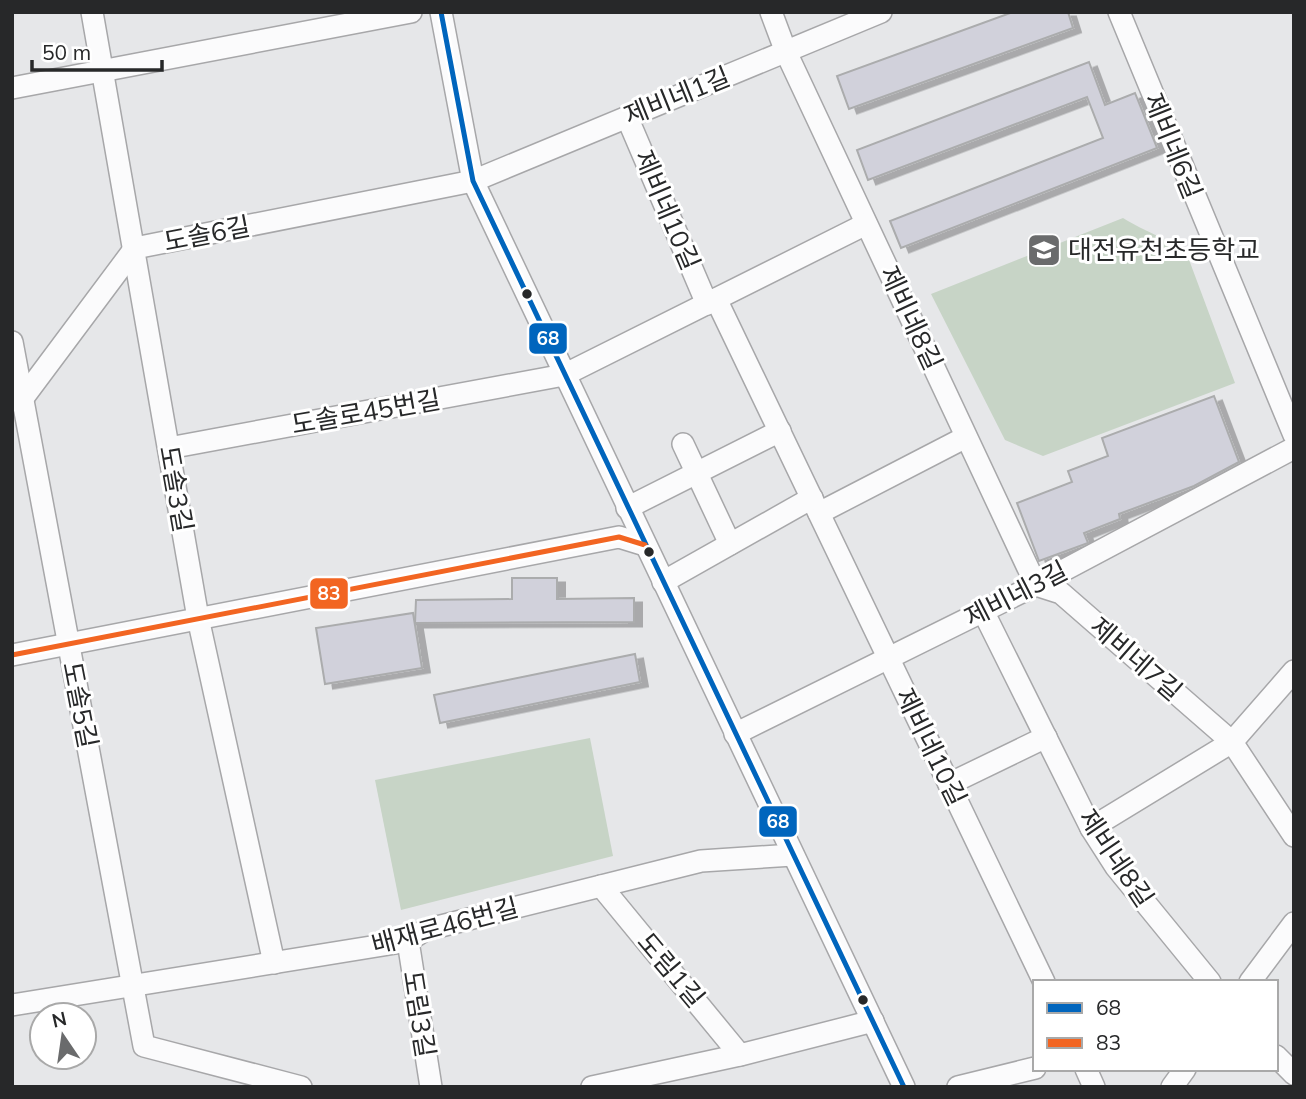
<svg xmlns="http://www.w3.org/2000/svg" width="1306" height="1099" font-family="Mulish,'Noto Sans KR',sans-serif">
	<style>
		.green { fill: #c7d4c6 }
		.building { fill: #d1d1db; stroke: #abacad; stroke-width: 2; filter: url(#shadow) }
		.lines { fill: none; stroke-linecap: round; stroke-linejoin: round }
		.minor-casing { stroke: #a7a7a9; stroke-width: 24 }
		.minor { stroke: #fbfbfc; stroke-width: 21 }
		.bus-1-casing { stroke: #fff; stroke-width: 10 }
		.bus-2-casing { stroke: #fff; stroke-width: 10 }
		.bus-1 { stroke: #0065bd; stroke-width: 5 }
		.bus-2 { stroke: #f26522; stroke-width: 5 }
		.bus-dot { fill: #272829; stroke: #fff; stroke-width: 2.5 }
		.labels { text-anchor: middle; stroke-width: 6; stroke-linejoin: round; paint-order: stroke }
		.street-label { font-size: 26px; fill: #272829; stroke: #fff }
		.poi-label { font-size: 26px; fill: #272829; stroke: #fff; text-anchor: start }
		.line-badge { stroke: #fff; stroke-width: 2.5 }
		.badge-label { font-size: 19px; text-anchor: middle; font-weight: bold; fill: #fff }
	</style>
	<defs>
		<filter id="shadow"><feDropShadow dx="8" dy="4.5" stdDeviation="0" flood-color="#0004"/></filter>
	</defs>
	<rect width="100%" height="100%" fill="#e6e7e9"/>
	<!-- green -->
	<g class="green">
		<path d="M1123 218C1145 232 1169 238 1188 257L1235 383 1043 456 1005 440 931 294Z"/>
		<polygon points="590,738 613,856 401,910 375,780"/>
	</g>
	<!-- building -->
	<g class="building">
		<polygon points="1013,12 1068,12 1073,28 849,109 837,76"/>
		<polygon points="1089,62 1105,105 1135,93 1157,148 901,248 890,221 1103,138 1087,97 868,180 857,150"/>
		<polygon points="1214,396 1239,462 1194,486 1119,514 1120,519 1084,533 1088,543 1039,561 1017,503 1072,482 1068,471 1108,456 1102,438"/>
		<polygon points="512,578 557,578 557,599 634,598 634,622 415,623 416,600 512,599"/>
		<polygon points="413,613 422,668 325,684 316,628"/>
		<polygon points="635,654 640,682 440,723 434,695"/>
	</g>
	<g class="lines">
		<!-- minor casing -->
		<g class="minor-casing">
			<g id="minor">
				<polyline points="92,12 198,618 274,963"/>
				<polyline points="441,12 473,181 904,1087"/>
				<polyline points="771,12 786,52 1036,585 1061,593 1232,742 1294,836"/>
				<polyline points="1119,12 1294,435"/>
				<polyline points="12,88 411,12"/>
				<polyline points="627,117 707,304"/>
				<polyline points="716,299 1044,982"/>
				<polyline points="12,342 144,1046 301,1087"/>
				<polyline points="12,401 23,398 135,248 473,181 881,12"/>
				<polyline points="683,444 730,544"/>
				<polyline points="169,448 564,375 866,224"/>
				<polyline points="627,508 780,431"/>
				<polyline points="819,513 966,437"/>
				<polyline points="663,582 812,498"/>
				<polyline points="983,611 1091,828 1116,867 1210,982"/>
				<polyline points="12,655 619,537 645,545"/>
				<polyline points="735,734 1036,585 1294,448"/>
				<polyline points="949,784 1046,737"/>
				<polyline points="1091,828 1232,742 1294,671"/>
				<polyline points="601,886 740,1055"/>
				<polyline points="408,941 431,1087"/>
				<polyline points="1250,982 1294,923"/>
				<polyline points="12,1005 408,941 425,930 701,861 793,855"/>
				<polyline points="1276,1056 1294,1074"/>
				<polyline points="1086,1069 1094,1087"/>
				<polyline points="592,1087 740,1055 873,1021"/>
				<polyline points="958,1087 1035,1068"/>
				<polyline points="1172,1087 1185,1069"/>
			</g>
		</g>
		<!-- minor -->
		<use href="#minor" class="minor"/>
		<!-- bus-1 casing -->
		<g class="bus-1-casing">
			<polyline id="bus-1" points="441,12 473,181 904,1087"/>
		</g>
		<!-- bus-2 casing -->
		<g class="bus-2-casing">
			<polyline id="bus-2" points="12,655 619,537 645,545"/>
		</g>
		<!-- bus-1 -->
		<use href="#bus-1" class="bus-1"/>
		<!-- bus-2 -->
		<use href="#bus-2" class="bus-2"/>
	</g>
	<!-- icons -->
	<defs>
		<g id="school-square" transform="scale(1.75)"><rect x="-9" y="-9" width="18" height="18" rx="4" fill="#6a6b6c" stroke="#fff"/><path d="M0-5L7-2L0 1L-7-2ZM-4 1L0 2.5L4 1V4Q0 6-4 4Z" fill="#fff"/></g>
	</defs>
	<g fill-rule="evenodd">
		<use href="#school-square" x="1044" y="250"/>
	</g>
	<!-- markers -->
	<g class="bus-dot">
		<circle cx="527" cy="294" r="6"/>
		<circle cx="649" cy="552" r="6"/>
		<circle cx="863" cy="1000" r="6"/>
	</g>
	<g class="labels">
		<!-- street labels -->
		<g class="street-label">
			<text transform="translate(677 96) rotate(-22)" y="9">제비네1길</text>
			<text transform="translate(1173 146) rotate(68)" y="9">제비네6길</text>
			<text transform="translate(667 210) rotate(67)" y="9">제비네10길</text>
			<text transform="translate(207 234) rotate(-11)" y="9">도솔6길</text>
			<text transform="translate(911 318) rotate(65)" y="9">제비네8길</text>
			<text transform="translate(366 412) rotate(-10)" y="9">도솔로45번길</text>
			<text transform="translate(176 489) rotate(80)" y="9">도솔3길</text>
			<text transform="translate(1016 594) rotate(-27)" y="9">제비네3길</text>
			<text transform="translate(1136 659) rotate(41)" y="9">제비네7길</text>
			<text transform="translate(80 705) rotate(79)" y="9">도솔5길</text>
			<text transform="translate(931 747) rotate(64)" y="9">제비네10길</text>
			<text transform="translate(1116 858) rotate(56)" y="9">제비네8길</text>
			<text transform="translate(445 926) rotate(-15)" y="9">배재로46번길</text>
			<text transform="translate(671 970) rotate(50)" y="9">도림1길</text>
			<text transform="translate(419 1014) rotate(81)" y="9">도림3길</text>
		</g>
		<!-- poi labels -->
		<g class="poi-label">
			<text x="1068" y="259">대전유천초등학교</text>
		</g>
	</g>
	<g class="line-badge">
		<rect x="528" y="322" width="40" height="33" rx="7" fill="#0065bd"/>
		<rect x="309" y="577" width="40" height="33" rx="7" fill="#f26522"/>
		<rect x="758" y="805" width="40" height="33" rx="7" fill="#0065bd"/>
	</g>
	<g class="badge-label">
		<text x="548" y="345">68</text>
		<text x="329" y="600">83</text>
		<text x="778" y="828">68</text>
	</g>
	<!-- border -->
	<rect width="1306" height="1099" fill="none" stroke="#272829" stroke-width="28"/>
	<!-- legend -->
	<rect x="1033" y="980" width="245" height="91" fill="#ffffff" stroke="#a9a9a9" stroke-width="2"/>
	<rect x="1047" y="1003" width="35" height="10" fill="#0065bd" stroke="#a9a9a9" stroke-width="2"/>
	<text x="1096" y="1015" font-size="21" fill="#272829">68</text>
	<rect x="1047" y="1038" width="35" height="10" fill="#f26522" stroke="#a9a9a9" stroke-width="2"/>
	<text x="1096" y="1050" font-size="21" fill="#272829">83</text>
	<!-- north arrow -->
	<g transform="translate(63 1036) rotate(347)"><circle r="33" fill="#ffffff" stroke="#a9a9a9" stroke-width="2"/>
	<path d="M0-5L12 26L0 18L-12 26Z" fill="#6a6b6c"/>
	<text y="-10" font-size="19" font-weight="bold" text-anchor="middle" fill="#272829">N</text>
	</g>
	<!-- scale -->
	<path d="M32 60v10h130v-10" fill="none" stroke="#272829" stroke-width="3.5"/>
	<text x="42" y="60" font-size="21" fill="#272829" stroke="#ffffff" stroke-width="5" paint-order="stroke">50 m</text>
</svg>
